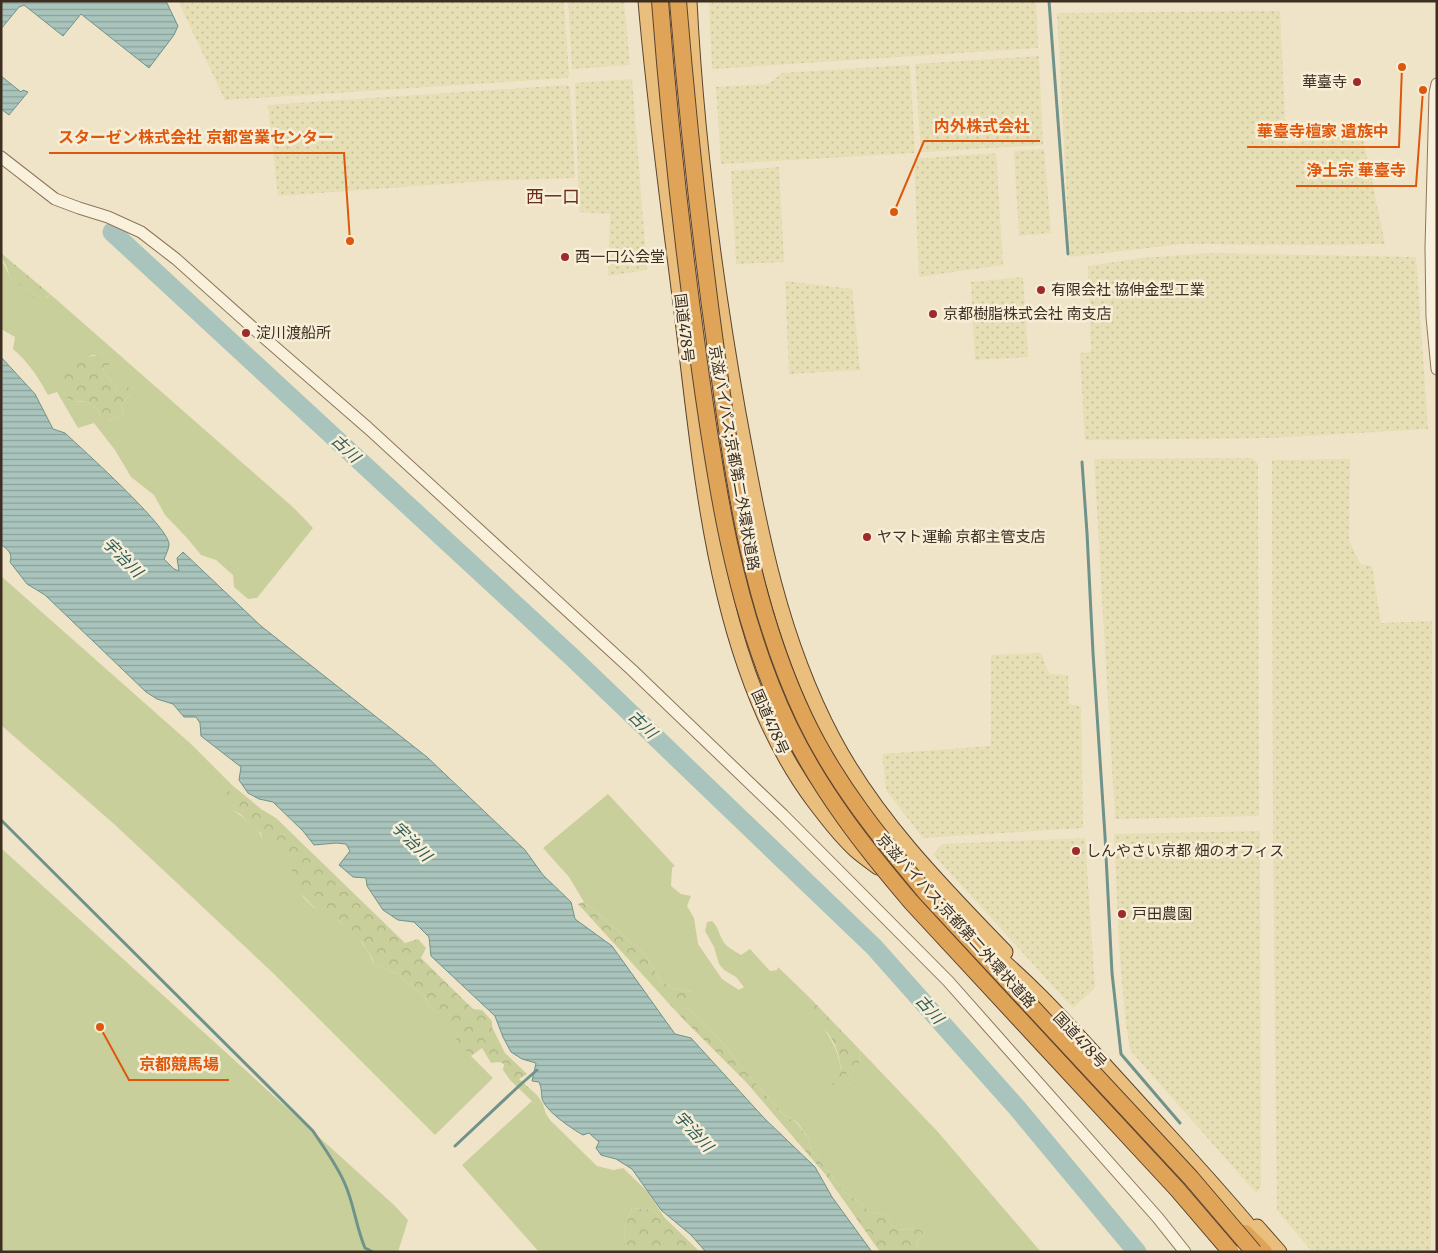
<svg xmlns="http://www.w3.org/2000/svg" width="1438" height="1253" font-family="Merriweather,'Noto Sans JP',serif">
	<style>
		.farmland { fill: url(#farmland-dots) }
		.green { fill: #c9cf9b; fill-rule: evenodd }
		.forest { fill: url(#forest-crowns) }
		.water { fill: url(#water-rules); stroke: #6f938a }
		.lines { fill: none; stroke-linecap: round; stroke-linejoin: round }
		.stream { stroke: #6f938a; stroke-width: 3 }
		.river { stroke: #a9c4bc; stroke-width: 19 }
		.tertiary-casing { stroke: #8d765c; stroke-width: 13 }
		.trunk-casing { stroke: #5b4430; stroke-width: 17 }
		.motorway-casing { stroke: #5b4430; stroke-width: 18 }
		.tertiary { stroke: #faf1dc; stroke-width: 11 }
		.trunk { stroke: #eabe7c; stroke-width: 15 }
		.motorway { stroke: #e0a458; stroke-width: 16 }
		.motorway-bridge-casing { stroke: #5b4430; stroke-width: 18; stroke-linecap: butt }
		.motorway-bridge { stroke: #e0a458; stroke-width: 16 }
		.poi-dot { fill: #9e2a2b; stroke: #f7eed8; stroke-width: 2 }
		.labels { text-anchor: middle; stroke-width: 5; stroke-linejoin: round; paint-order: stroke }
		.poi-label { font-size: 15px; fill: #3d2e20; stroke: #f7eed8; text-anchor: start }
		.street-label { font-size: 15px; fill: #3d2e20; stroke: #f7eed8 }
		.water-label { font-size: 16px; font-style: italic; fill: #2f5d5a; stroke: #f7eed8 }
		.quarter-label { font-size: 18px; fill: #6b2e1e; stroke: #f7eed8 }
		.leader { fill: none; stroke: #df570d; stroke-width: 2 }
		.callout-dot { fill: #df570d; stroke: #f7eed8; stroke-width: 2 }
		.callout-label { font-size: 16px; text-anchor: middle; font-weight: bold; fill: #df570d; stroke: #f7eed8; stroke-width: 5; stroke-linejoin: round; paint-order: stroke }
	</style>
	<defs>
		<pattern id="farmland-dots" width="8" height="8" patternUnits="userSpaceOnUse" patternTransform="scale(1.25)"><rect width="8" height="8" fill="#e6deb5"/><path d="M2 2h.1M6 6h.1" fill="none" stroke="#c6bf9b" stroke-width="1.8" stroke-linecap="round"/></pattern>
		<pattern id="forest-crowns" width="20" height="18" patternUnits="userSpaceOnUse" patternTransform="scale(1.25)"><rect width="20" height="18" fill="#c9cf9b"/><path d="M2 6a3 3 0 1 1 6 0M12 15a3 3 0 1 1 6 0" fill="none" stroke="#aeb285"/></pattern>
		<pattern id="water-rules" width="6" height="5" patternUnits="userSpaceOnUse" patternTransform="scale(1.25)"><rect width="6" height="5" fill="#a9c4bc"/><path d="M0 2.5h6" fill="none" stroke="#8ba098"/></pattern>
	</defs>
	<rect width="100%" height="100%" fill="#f0e4c8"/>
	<!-- farmland -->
	<g class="farmland">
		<polygon points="178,1 564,1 569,76 567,78 225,100"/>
		<polygon points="568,1 624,1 630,65 572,69"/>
		<polygon points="709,1 1036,1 1038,48 712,69"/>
		<polygon points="1280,11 1286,144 1362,133 1385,244 1325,245 1182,244 1070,257 1057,13"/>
		<polygon points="1039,56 1043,145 921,152 915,64"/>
		<polygon points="910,65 915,153 721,164 716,87 769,84 782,73"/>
		<polygon points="632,79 647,270 608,276 610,214 579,212 575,83"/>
		<polygon points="567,85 570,88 575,178 486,181 278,196 268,105"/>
		<polygon points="1044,149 1051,233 1019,236 1014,151"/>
		<polygon points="996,153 1003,265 919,277 914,159"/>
		<polygon points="779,167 784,262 736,264 731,171"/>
		<polygon points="1210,253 1416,257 1428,429 1271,438 1085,440 1080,353 1091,352 1088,266 1142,258"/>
		<polygon points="1023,277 1028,357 975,360 971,282"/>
		<polygon points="785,281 852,289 860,370 789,374"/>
		<polygon points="1252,458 1258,464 1259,816 1115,819 1094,459"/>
		<polygon points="1350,459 1349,540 1360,564 1372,566 1381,623 1432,621 1431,1252 1312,1252 1277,1210 1273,831 1272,460"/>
		<polygon points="1041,653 1049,674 1068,675 1069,704 1081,706 1083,828 923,838 886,790 882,754 991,746 991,655"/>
		<polygon points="1260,831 1261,1187 1256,1193 1130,1050 1125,1017 1119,944 1114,834"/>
		<polygon points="1085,838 1095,988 1073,1008 933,854 942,844"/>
	</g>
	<!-- green -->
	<g class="green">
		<path d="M1 260C6 266 8 275 12 279 18 286 27 287 34 292L33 297 47 298 50 294 295 509 313 528 257 598 248 599 234 587 233 575 216 560 201 555 187 538 165 515 154 495 131 477 115 450 94 423 78 428 57 392 48 395C38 377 29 363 13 349L15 337 1 329ZM106 351 113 364 104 366 103 372 119 390 132 393 121 405 124 413 108 421H98L100 413C85 394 84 407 67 398V368L92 355H101Z"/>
		<path d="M1 576 191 744 232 785 239 795H234L222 802C232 812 260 824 262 839 271 846 283 853 288 863 298 879 293 888 309 903 320 914 330 915 342 923 356 933 369 949 374 965L399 974 408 984 424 995 431 1008 439 1013 471 1056 493 1078 435 1135 273 973 114 824 1 725Z"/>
		<path d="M608 794 675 866 672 868 671 886 681 894 691 896 687 906 694 918 698 944 722 979 739 990 744 987 736 977 724 970 719 964 714 947 705 931 707 922 712 921C719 928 718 932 722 939 725 947 735 951 741 955L750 949 770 971 777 970 778 967 811 999 807 1007C823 1027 839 1045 841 1071L851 1079 846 1074 859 1067 860 1050 938 1132 1041 1252H918L916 1244 924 1232 917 1228 898 1230 890 1223 888 1215 870 1212 857 1200 844 1192 811 1149 808 1138 797 1122 784 1115 742 1068 717 1036 692 1011 677 1005 692 992 675 989 661 981 644 953 584 902 569 877 543 848Z"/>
		<polygon points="1,848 395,1206 408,1220 398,1252 1,1252"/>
		<path d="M532 1101 535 1104H543L546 1114 550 1120 597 1166 613 1170 623 1168 648 1192 664 1217H659L654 1210 632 1208C625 1227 620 1233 630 1252H539L462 1165Z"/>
	</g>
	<!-- forest -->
	<g class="forest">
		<path d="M1 253 50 294C45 301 40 299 33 297L34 292C26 286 14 286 10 276 8 273 8 270 7 268 4 261 1 260 1 253Z"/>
		<path d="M110 350 116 359 114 364 104 366 103 372 119 390 128 387 132 393 121 405 124 413 108 421H98L100 413C85 394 84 407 67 398V390L60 374C71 364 86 355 101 355L106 351Z"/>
		<polygon points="224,785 233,795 238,795 232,785 261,809 276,818 405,943 418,939 426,948 421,958 473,1009 482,1010 492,1021 492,1027 505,1053 527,1074 519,1079 537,1095 543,1104 535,1104 510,1080 503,1070 504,1064 499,1062 491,1063 482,1048 471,1056 440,1020 439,1013 431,1008 424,995 408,984 399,974 374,965 372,958 363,943 350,930 341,922 320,913 297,890 293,873 286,860 262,839 261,833 240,814 230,809 222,802 212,798 214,788"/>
		<polygon points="584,902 644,953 661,981 675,989 692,992 689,998 678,1005 692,1011 717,1036 742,1068 784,1115 796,1122 808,1138 811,1149 844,1192 857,1200 870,1212 889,1215 890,1223 898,1230 917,1228 924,1232 916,1244 918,1252 880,1252 825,1174 745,1081 683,1019 578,904"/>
		<path d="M811 999 860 1050 859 1068 846 1074 855 1084 840 1088 832 1084 833 1074 841 1071C840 1052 831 1029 812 1021L806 1007Z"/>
		<path d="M632 1208 654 1210 659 1217H664L700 1252H630C620 1233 625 1227 632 1208Z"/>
	</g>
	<!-- water -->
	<g class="water">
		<polygon points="1,1 166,1 178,26 174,35 149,68 81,14 63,36 24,5 19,7 1,29"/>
		<polygon points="1,76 21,92 23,90 28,92 9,115 1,109"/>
		<path d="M1 357 35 394 53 429 65 433C83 450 168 526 169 544 169 549 166 554 164 559L174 569 179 571 177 558 183 552 261 626 427 757 525 850 543 875 571 902 575 919 612 946 675 1034 691 1038 765 1119 815 1167 832 1197 872 1252H706L691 1235 661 1210 632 1169 616 1159 601 1155 596 1148 599 1142 589 1133 583 1135C572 1129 544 1110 542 1098 541 1091 542 1089 539 1082L532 1081 536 1063 522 1059 511 1052 503 1037 495 1016 431 956 429 937 414 922 398 920 383 910 367 886 366 878 353 877 339 865 350 851 346 844 336 843 314 845 303 831 273 802 259 799 248 793 239 780 241 767 201 736 200 723 196 717H184L173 704 157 699 146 692 45 595 27 584 10 562C13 554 8 549 1 545Z"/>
	</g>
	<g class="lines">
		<!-- stream -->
		<g class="stream">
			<polyline points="1049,1 1068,254"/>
			<polyline points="1082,462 1087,533 1093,653 1105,836 1112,973 1121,1054 1180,1123"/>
			<path d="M1 820 313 1131C324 1148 337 1165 345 1184 354 1204 356 1227 365 1248L373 1252"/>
			<polyline points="455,1146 520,1085 537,1070"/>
		</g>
		<!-- river -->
		<polyline class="river" points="112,232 573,658 874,947 1018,1109 1137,1252"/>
		<!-- tertiary casing -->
		<g class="tertiary-casing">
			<g id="tertiary">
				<polyline points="1437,84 1435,93 1431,248 1432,317 1437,369"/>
				<polyline points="1,157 55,199 79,208 108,217 141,232 176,259 261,335 368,428 632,670 783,815 948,981 1158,1218 1185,1252"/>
			</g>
		</g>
		<!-- trunk casing -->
		<g class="trunk-casing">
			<g id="trunk">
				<path d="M646 1C655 105 669 209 682 312 702 472 715 668 814 801 827 818 840 836 856 850 863 856 870 861 878 867"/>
				<path d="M689 1C696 139 714 277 738 413 759 527 778 635 833 739 876 820 942 887 1005 952"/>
				<path d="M977 940C1033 983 1079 1038 1127 1090 1172 1140 1219 1189 1261 1241"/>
				<polyline points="1257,1227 1279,1252"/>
			</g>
		</g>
		<!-- motorway casing -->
		<g class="motorway-casing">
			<polyline id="motorway" points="1245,1233 1264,1252"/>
		</g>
		<!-- tertiary -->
		<use href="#tertiary" class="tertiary"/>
		<!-- trunk -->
		<use href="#trunk" class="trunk"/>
		<!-- motorway -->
		<use href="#motorway" class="motorway"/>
		<!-- motorway-bridge casing -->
		<g class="motorway-bridge-casing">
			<g id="motorway-bridge">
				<path d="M660 1C669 119 682 237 698 355 715 480 734 611 789 726 821 792 865 848 912 903L1177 1189 1231 1252"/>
				<path d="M678 1C688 123 701 244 718 365 734 486 752 608 805 719 836 784 881 839 927 894L1191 1178 1254 1252"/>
			</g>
		</g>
		<!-- motorway-bridge -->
		<use href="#motorway-bridge" class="motorway-bridge"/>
	</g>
	<!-- markers -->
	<g class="poi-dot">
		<circle cx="1357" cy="82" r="5"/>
		<circle cx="565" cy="257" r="5"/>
		<circle cx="1041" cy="290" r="5"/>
		<circle cx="933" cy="314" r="5"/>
		<circle cx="246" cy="333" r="5"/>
		<circle cx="867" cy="537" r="5"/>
		<circle cx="1076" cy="851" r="5"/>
		<circle cx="1122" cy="914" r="5"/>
	</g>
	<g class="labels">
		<!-- poi labels -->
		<g class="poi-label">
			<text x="1347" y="87" text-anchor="end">華臺寺</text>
			<text x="575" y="262">西一口公会堂</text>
			<text x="1051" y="295">有限会社 協伸金型工業</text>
			<text x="943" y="319">京都樹脂株式会社 南支店</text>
			<text x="256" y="338">淀川渡船所</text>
			<text x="877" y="542">ヤマト運輸 京都主管支店</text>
			<text x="1086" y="856">しんやさい京都 畑のオフィス</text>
			<text x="1132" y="919">戸田農園</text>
		</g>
		<!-- street labels -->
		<g class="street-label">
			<text transform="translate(684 328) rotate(83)" y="5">国道478号</text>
			<text transform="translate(734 458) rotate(80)" y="5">京滋バイパス;京都第二外環状道路</text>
			<text transform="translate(770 722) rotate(66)" y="5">国道478号</text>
			<text transform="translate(956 921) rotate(48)" y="5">京滋バイパス;京都第二外環状道路</text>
			<text transform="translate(1080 1040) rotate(47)" y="5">国道478号</text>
		</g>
		<!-- water labels -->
		<g class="water-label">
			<text transform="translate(346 448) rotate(43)" y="6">古川</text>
			<text transform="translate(123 557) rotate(45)" y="6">宇治川</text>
			<text transform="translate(643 724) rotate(44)" y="6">古川</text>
			<text transform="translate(412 841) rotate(45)" y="6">宇治川</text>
			<text transform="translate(930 1009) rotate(48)" y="6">古川</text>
			<text transform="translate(694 1131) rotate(47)" y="6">宇治川</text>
		</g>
		<!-- quarter labels -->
		<g class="quarter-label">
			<text x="553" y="203">西一口</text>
		</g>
	</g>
	<!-- callouts -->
	<path class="leader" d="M894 212L924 141H1040M1402 67L1399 147H1247M350 241L344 153H49M1423 90L1416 186H1296M100 1027L129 1080H229"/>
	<g class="callout-dot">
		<circle cx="894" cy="212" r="5"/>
		<circle cx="1402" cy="67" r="5"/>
		<circle cx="350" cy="241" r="5"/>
		<circle cx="1423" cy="90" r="5"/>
		<circle cx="100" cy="1027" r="5"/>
	</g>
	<g class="callout-label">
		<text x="982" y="132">内外株式会社</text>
		<text x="1323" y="137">華臺寺檀家 遺族中</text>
		<text x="196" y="143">スターゼン株式会社 京都営業センター</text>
		<text x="1356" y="176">浄土宗 華臺寺</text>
		<text x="179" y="1070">京都競馬場</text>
	</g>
	<!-- border -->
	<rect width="1438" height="1253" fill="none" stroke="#3d2e20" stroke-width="5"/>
</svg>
